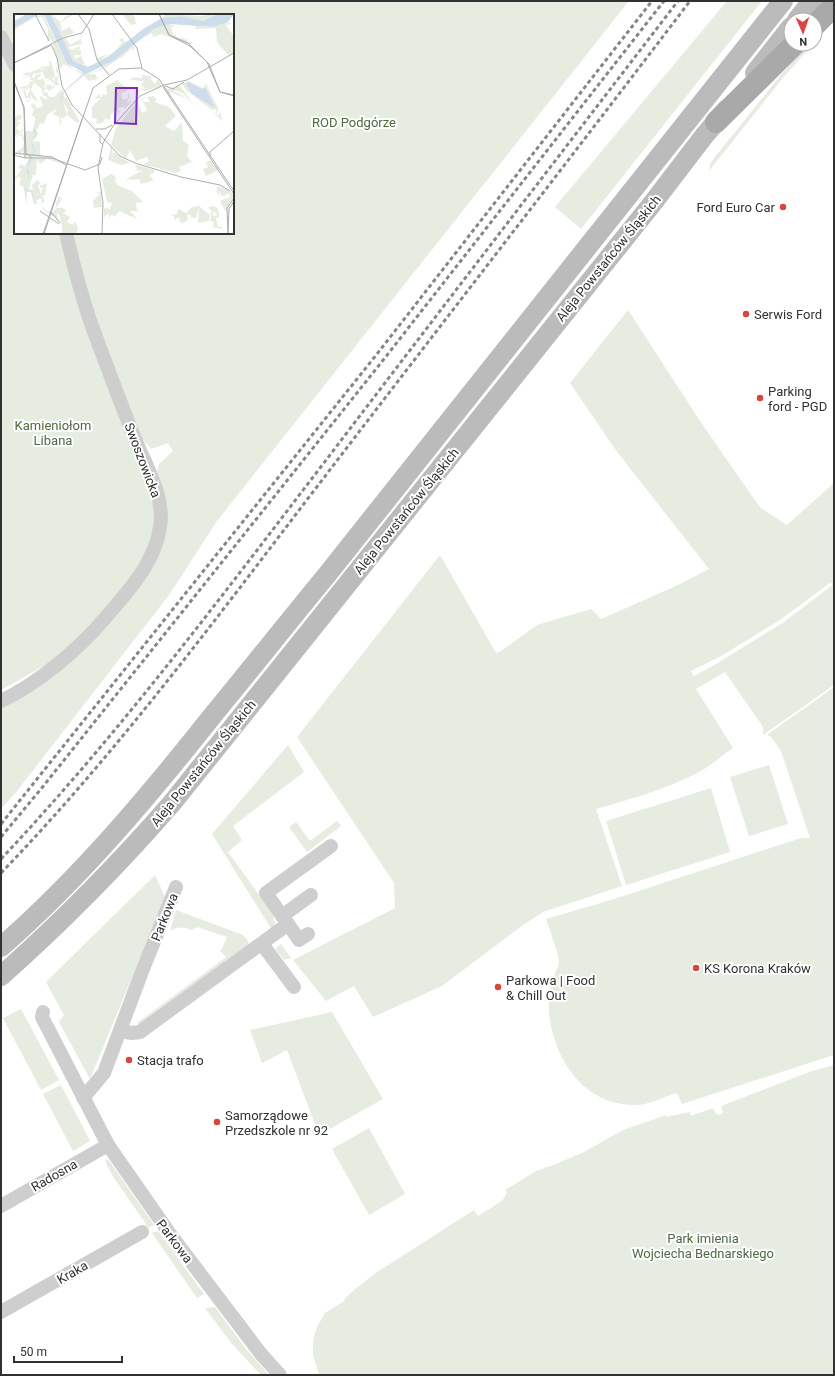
<svg xmlns="http://www.w3.org/2000/svg" width="835" height="1376" font-family="Roboto,sans-serif">
	<style>
		.green { fill: #e6ede0; fill-rule: evenodd }
		.lines { fill: none; stroke-linecap: round; stroke-linejoin: round }
		.street { stroke: #cecece; stroke-width: 14 }
		.secondary { stroke: #bbb; stroke-width: 20 }
		.primary { stroke: #a9a9a9; stroke-width: 22 }
		.rail { stroke: #868686; stroke-width: 3; stroke-dasharray: 4 3; stroke-linecap: butt }
		.poi-dot { fill: #db4540; stroke: #fff; stroke-width: 1.5 }
		.labels { text-anchor: middle; stroke-width: 4; stroke-linejoin: round; paint-order: stroke }
		.park-label { font-size: 13px; fill: #506a40; stroke: #fff }
		.poi-label { font-size: 13px; fill: #313131; stroke: #fff; text-anchor: start }
		.street-label { font-size: 13px; fill: #313131; stroke: #fff }
		.inset-river { fill: none; stroke: #ceddeb; stroke-width: 2 }
		.inset-road { fill: none; stroke: #adadad; stroke-width: 1 }
		.view { fill: #7b2cbf; fill-opacity: 0.15; stroke: #7b2cbf; stroke-width: 2 }
		.inset-edge { fill: none; stroke: #313131; stroke-width: 2 }
	</style>
	<rect width="100%" height="100%" fill="#fff"/>
	<!-- green -->
	<g class="green">
		<polygon points="1,1 629,1 217,521 169,595 17,791 1,809 1,706 14,699 148,571 163,492 157,470 160,463 173,451 168,443 151,449 143,440 87,300 69,233 233,233 233,15 15,15 15,58 1,26"/>
		<polygon points="727,1 762,1 581,229 555,207"/>
		<polygon points="1,40 15,76 15,233 62,233 146,476 155,513 152,540 137,570 88,629 53,661 1,690"/>
		<polygon points="808,44 813,44 782,79 709,171 711,162 780,76"/>
		<path d="M628 310 700 421 754 499 761 508 787 525 834 483V685L763 735V727L725 672 696 689 733 748C724 754 715 762 706 768 672 788 634 798 596 809L622 886 543 912 523 925 442 986 373 1017 354 986 326 1001 293 960 395 908 394 883 297 737 440 555 496 653 501 651 537 625 591 609 601 619 676 586 709 569 615 449 570 383ZM830 583 832 584V587L831 586 784 622 716 664 694 676 691 671 723 655 780 620Z"/>
		<path d="M834 687V1055L682 1104 677 1093C663 1097 647 1106 633 1105 583 1104 554 1059 549 1013 548 1000 551 986 555 974 556 970 559 966 559 962 560 957 548 926 546 919L611 900 801 838H810L781 751 771 737 767 735Z"/>
		<polygon points="288,745 304,772 233,826 242,840 228,852 273,914 275,923 272,930 212,834"/>
		<polygon points="769,765 788,824 749,836 730,777"/>
		<polygon points="711,788 730,852 626,885 606,821"/>
		<polygon points="337,821 341,826 307,852 289,827 296,822 310,841"/>
		<polygon points="155,875 165,897 90,1079 59,1022 64,1015 46,982"/>
		<path d="M176 910 243 935 248 941 249 945 139 1026 137 1023 229 955 226 957 220 950 222 949 227 937 197 927 192 930C184 927 178 926 170 931Z"/>
		<polygon points="281,944 291,958 284,960 275,949"/>
		<polygon points="21,1009 59,1080 41,1090 3,1018"/>
		<polygon points="332,1012 383,1099 319,1135 287,1050 262,1063 250,1030"/>
		<polygon points="834,1065 834,1375 319,1375 313,1355 313,1341 317,1327 325,1313 343,1302 347,1296 374,1274 474,1210 478,1216 502,1201 507,1193 505,1190 536,1171 556,1164 584,1152 623,1130 666,1115 666,1117 690,1112 691,1116 713,1108 716,1114 720,1115 723,1112 721,1106 812,1071"/>
		<polygon points="61,1085 90,1141 73,1151 43,1094"/>
		<polygon points="369,1128 405,1194 369,1215 332,1149"/>
		<polygon points="108,1159 154,1225 148,1228 144,1221 112,1175 105,1161"/>
		<polygon points="158,1231 204,1294 197,1298 152,1233"/>
		<polygon points="215,1307 246,1349 269,1375 261,1375 232,1344 205,1308"/>
	</g>
	<g class="lines">
		<!-- street -->
		<g class="street">
			<polyline points="1,37 15,65"/>
			<path d="M1 701C39 683 79 649 106 617 128 591 155 563 160 527 165 497 147 468 136 441 122 407 109 372 96 337 83 303 74 268 66 233"/>
			<polyline points="282,916 311,895"/>
			<polyline points="288,924 299,940 308,934"/>
			<polyline points="262,944 294,987"/>
			<polyline points="43,1012 42,1017 108,1145 170,1234 261,1354 280,1375"/>
			<polyline points="120,1031 132,1033 140,1032 288,924 266,893 331,846"/>
			<polyline points="83,1098 104,1073 141,974 176,887"/>
			<polyline points="1,1206 108,1145"/>
			<polyline points="1,1312 142,1232"/>
		</g>
		<!-- secondary -->
		<g class="secondary">
			<polyline points="797,20 812,1"/>
			<polyline points="755,73 791,27"/>
			<path d="M1 947C80 878 148 797 213 715 251 669 288 622 326 576 479 385 631 193 783 1"/>
			<path d="M1 976C62 922 119 864 172 803L652 204 704 136 727 109"/>
		</g>
		<!-- primary -->
		<g class="primary">
			<polyline points="815,25 834,6"/>
			<polyline points="716,122 795,44"/>
		</g>
		<!-- rail -->
		<g class="rail">
			<polyline points="1,824 377,354 652,1"/>
			<polyline points="1,837 41,789 384,359 664,1"/>
			<path d="M1 859C117 736 218 601 320 468 439 312 558 157 678 1"/>
			<path d="M1 873C116 754 215 620 316 488 440 326 566 164 690 1"/>
		</g>
	</g>
	<!-- markers -->
	<g class="poi-dot">
		<circle cx="783" cy="207" r="4"/>
		<circle cx="746" cy="314" r="4"/>
		<circle cx="760" cy="398" r="4"/>
		<circle cx="696" cy="968" r="4"/>
		<circle cx="498" cy="987" r="4"/>
		<circle cx="129" cy="1060" r="4"/>
		<circle cx="217" cy="1122" r="4"/>
	</g>
	<g class="labels">
		<!-- park labels -->
		<g class="park-label">
			<text x="354" y="127">ROD Podgórze</text>
			<text x="53" y="430">Kamieniołom<tspan x="53" dy="15">Libana</tspan></text>
			<text x="703" y="1243">Park imienia<tspan x="703" dy="15">Wojciecha Bednarskiego</tspan></text>
		</g>
		<!-- poi labels -->
		<g class="poi-label">
			<text x="775" y="212" text-anchor="end">Ford Euro Car</text>
			<text x="754" y="319">Serwis Ford</text>
			<text x="768" y="396">Parking<tspan x="768" dy="15">ford - PGD</tspan></text>
			<text x="704" y="973">KS Korona Kraków</text>
			<text x="506" y="985">Parkowa | Food<tspan x="506" dy="15">&amp; Chill Out</tspan></text>
			<text x="137" y="1065">Stacja trafo</text>
			<text x="225" y="1120">Samorządowe<tspan x="225" dy="15">Przedszkole nr 92</tspan></text>
		</g>
		<!-- street labels -->
		<g class="street-label">
			<text transform="translate(608 258) rotate(-51)" y="5">Aleja Powstańców Śląskich</text>
			<text transform="translate(143 460) rotate(69)" y="5">Swoszowicka</text>
			<text transform="translate(406 511) rotate(-51)" y="5">Aleja Powstańców Śląskich</text>
			<text transform="translate(203 763) rotate(-51)" y="5">Aleja Powstańców Śląskich</text>
			<text transform="translate(164 917) rotate(-68)" y="5">Parkowa</text>
			<text transform="translate(54 1175) rotate(-30)" y="5">Radosna</text>
			<text transform="translate(175 1241) rotate(53)" y="5">Parkowa</text>
			<text transform="translate(72 1272) rotate(-30)" y="5">Kraka</text>
		</g>
	</g>
	<!-- overview -->
	<g transform="translate(14 14)">
		<rect width="220" height="220" fill="#fff"/>
		<path d="M38 0 46 8 49 6 51 3 54 0H56L52 2 60 0 46 9 48 17 56 13 60 19 47 24ZM108 0H120L122 10 117 11ZM152 0 186 2 202 0 189 7 167 2 148 4ZM29 1 53 48 59 55 70 59 69 61 50 50 46 54 39 31 40 29 36 25 33 29 34 15 28 3H21L0 16V14L23 2ZM213 8V10L215 8 217 10 211 11 220 22V38L215 42 203 28 202 14 181 15 182 12 198 13ZM155 10 161 12 157 13 159 20 163 22H161L167 25 168 23 172 26 173 24V28H178L179 29 174 30 147 20 139 23 138 19 127 25 140 15ZM52 24 56 31 68 24 64 28 67 26 68 30 54 33 58 36 66 32V36L61 35 67 37V41H60L61 45 67 42 71 51 75 52 85 49 82 44 92 41 90 38 93 41 92 42 89 44V45L100 38 108 29 105 25 112 24 109 25 110 28 116 26 99 40 84 50 73 52 59 47 48 25ZM120 31V38L118 34 108 43 87 56 73 60H81L84 65 75 67 69 61 86 55ZM37 47 41 62 38 65 40 67 41 63 45 62 42 57 43 51 45 62 43 66 45 71H40V74L34 77 32 71 36 70 35 73 37 70 38 74 40 70 39 67 38 71 37 66 31 67 38 64 31 65 28 56 33 54 28 55 27 53 35 52 36 49 33 48ZM27 54 28 58 19 60 18 63 20 65 21 61 28 59 23 66 30 65 31 71 29 72 32 74 29 79 33 78 35 83H40L48 75 50 83H52L66 108 63 109 53 101 54 96 49 88 53 100 49 105 45 102 48 107 46 108H47L46 113 45 103 39 100 44 94 33 101 30 110 26 109 22 117 25 119 22 124 24 126 21 124 19 127 26 128V141L32 143H11L37 144 45 148V149L33 145 26 150 23 145 22 161H19L15 175 19 176 18 171 23 166 27 169 24 171 27 180 29 173 26 174V172L33 169 31 182 28 181 31 188 27 189 28 185H25L21 188 23 189 20 191 17 178H13V191L9 172 5 171 8 163 7 165 4 162 0 167V165L8 155 4 154 7 150 11 152 15 145 11 143V136L10 142 8 136 7 141 1 139 9 133 10 128 7 121 0 124 8 119 10 125 12 117H19L21 108 25 109 20 108 22 105 18 101 20 95 17 93 19 89 23 94 29 92 25 81 33 86 32 82H30L28 79V75L20 68 16 78 17 76 25 88 19 85 17 81 16 87 13 88 11 85 15 87V84H11L9 76 7 77 13 74 8 75H7L6 73 13 72 14 75 11 76 13 83 16 75 13 71 18 70 13 69 20 67 16 66 17 62 11 64 16 61 10 62 14 60 10 61 9 59H13L12 57 15 59ZM128 61 141 63 136 64 141 70 144 65 148 72 131 77 124 74 131 75 127 70 131 67 115 66 119 64 117 63 128 64ZM104 66 109 72 108 66 110 72 115 75 107 80 109 86 114 84V78L116 83 113 87 114 90 116 86 117 88 111 95 110 93 104 94 106 101 102 96 97 100 96 106 91 105 88 109 82 110 83 105 78 104V93L87 84 81 85 85 80 87 84 89 80 93 81 92 72ZM174 67 189 74 192 70 204 94V98L202 100 205 102 206 96 208 107 201 100 203 97 201 95 198 96 172 76 168 70ZM166 72 173 81 163 77H158L174 82 177 86 168 80 164 79 174 85 183 94 172 84 156 78 158 84 152 75ZM140 82 143 86 140 88 155 93 162 102 151 112 160 117 168 108 169 127 175 131 173 142 178 148 165 153 167 157 161 159 129 150 135 147 133 143 122 147 116 136 112 145 97 131 102 114 122 89 129 84ZM133 83 136 88H129L133 96 128 99 124 88ZM6 100 8 104 3 108H7L2 114 6 118 9 114V117L1 122 0 104ZM97 132 99 137 96 142 100 138 116 149 107 151 94 146ZM196 146 204 156 192 162 189 155 194 153 192 149ZM121 150 140 156V159L135 161 140 166 127 170 125 165 118 166 119 163 118 165 111 166 129 156 121 157 123 155ZM97 160 101 162 102 167 107 166 102 167 99 164 103 171 118 177 129 188 122 189 123 196 126 197H116L123 205 105 197 99 206 101 202 97 201 95 204V199L90 203V194L96 195 98 189 93 188 88 165ZM203 172 215 176 220 181 212 198 206 187 216 183 215 179 210 181 214 182H208L204 176 206 184 202 177 203 178ZM87 178 88 193 80 194 79 187 86 180 81 179ZM44 182 43 187 45 182 48 185 42 194H48L53 196 49 199 56 203 53 208 60 211 59 209 61 208 64 214 62 220H48V212L45 200H42L43 201 47 211 41 203 44 204 37 201 42 194V190ZM185 192 196 201 195 207 184 209 185 194 182 204H177V201L173 200 174 206 170 209 166 208 165 203 160 206V202L157 201 163 200 164 195 172 199 178 193ZM200 192 204 195 205 203 202 204 204 213H208V215L199 213 200 208 196 207 197 201 203 202 200 196 199 201 196 200 198 197 194 193Z" fill="#e6ede0" fill-rule="evenodd"/>
		<path d="M13 0H26L0 14V7ZM28 0H37L59 47 74 53 94 43 129 15 148 4 167 2 189 7 203 0H220L214 8 198 13 156 10 140 15 99 47 70 61 50 78 48 85 46 89 22 110 20 114 22 119V122L16 126 21 135 16 149 12 153 15 158V165L14 168 11 172 10 175 18 177 20 187 27 190 31 196 40 201 44 205 30 196 27 190 20 188 17 177 10 176 11 172 15 166 12 153 20 136 16 126 21 121 19 115 21 111 46 89 49 78 70 59 53 49 31 3ZM175 68 183 73 189 75 191 73 201 94 178 80 172 70Z" fill="#ceddeb"/>
		<path class="inset-river" d="M34 0 44 19M0 10 18 0"/>
		<path class="inset-road" d="M21 0 35 27M64 0 75 15 83 46 95 61M98 0 123 34 128 54M145 0 155 21 176 32 193 48 206 78 220 82M145 0 155 21 174 29 195 50 206 78 220 81M38 32 43 44 48 72 58 91 106 142 121 149 167 163 206 171 216 177M0 49 38 31M0 49 49 24 68 19 80 0M0 67 10 93 12 139 17 143M0 68 10 94 11 144M151 72 159 75 170 68M149 73 220 180M82 115H91L98 111M86 120V128L89 131M0 139 38 143 52 151M0 141 11 144H38L71 156 86 150 88 143M196 142V138L220 117M26 197 45 210M36 197 46 209M29 220 79 74 105 55 127 54 145 65 220 177M30 220 68 105M88 220 89 189 84 154 89 129 99 112 126 82 150 71 173 66 220 39M214 220 213 194 220 184M214 220 215 195 220 187"/>
		<path class="view" d="M102 74H123L122 110 101 109Z"/>
		<rect width="220" height="220" class="inset-edge"/>
	</g>
	<!-- border -->
	<rect width="835" height="1376" fill="none" stroke="#313131" stroke-width="4"/>
	<!-- north arrow -->
	<g transform="translate(803 32) rotate(178)"><circle r="19" fill="#ffffff" stroke="#adadad"/>
	<path d="M0-3L7 15L0 10L-7 15Z" fill="#db4540"/>
	<text y="-6" font-size="11" font-weight="bold" text-anchor="middle" fill="#313131">N</text>
	</g>
	<!-- scale -->
	<path d="M14 1356v6h108v-6" fill="none" stroke="#313131" stroke-width="2"/>
	<text x="20" y="1356" font-size="12" fill="#313131" stroke="#ffffff" stroke-width="3" paint-order="stroke">50 m</text>
</svg>
